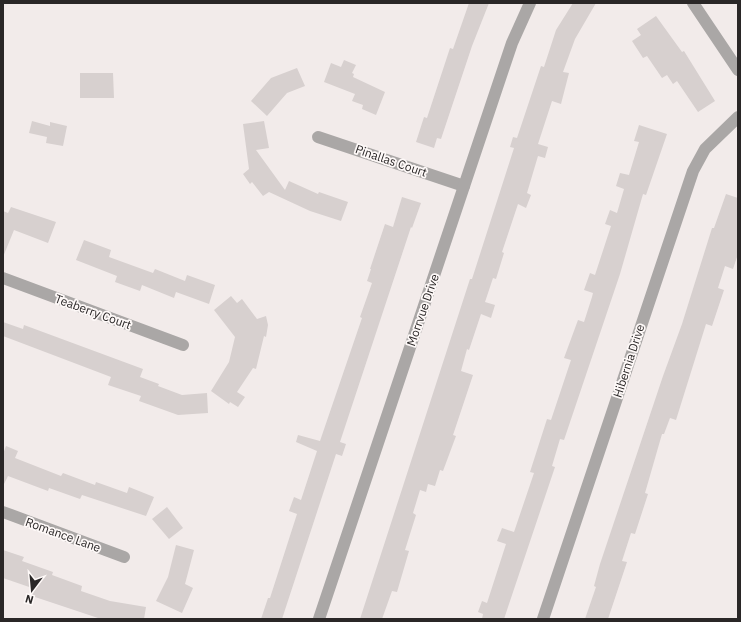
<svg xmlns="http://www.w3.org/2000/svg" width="741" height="622" font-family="'IBM Plex Sans',sans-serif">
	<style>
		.building { fill: #d7d0cf }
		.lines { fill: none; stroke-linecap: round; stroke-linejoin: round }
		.minor { stroke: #aaa7a6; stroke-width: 12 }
		.labels { text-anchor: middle; stroke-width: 3.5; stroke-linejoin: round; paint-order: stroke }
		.street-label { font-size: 12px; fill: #2a2727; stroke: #fef9f8 }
	</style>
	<rect width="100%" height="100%" fill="#f2ebea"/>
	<!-- building -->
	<g class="building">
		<polygon points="469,3 489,3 472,46 441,139 437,138 434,148 416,142 424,117 427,118 450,48 453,49"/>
		<polygon points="573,3 596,3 575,39 563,72 569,73 561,104 552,101 538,144 548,147 545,158 538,156 527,193 531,195 526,208 518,204 502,252 504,253 496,279 493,278 485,302 495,305 491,318 481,314 469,350 467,349 461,371 473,375 453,435 456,436 443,471 440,470 435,486 428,484 426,492 420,490 413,513 416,515 405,550 409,551 397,592 392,591 382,619 360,619 470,279 472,279 489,226 514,148 510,147 513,137 517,138 541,66 544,67 556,30"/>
		<polygon points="656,16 682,52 684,51 715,101 698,112 677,81 673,84 667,75 662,78 647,56 643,58 632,41 641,35 637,29"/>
		<polygon points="344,60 356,65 352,73 354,74 353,77 385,92 376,115 362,109 363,105 352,101 355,94 324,82 331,63 341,67"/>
		<polygon points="297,68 305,86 287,93 267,116 251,101 271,78"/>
		<polygon points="80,73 113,73 114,98 80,98"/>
		<polygon points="32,121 50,126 50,122 67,126 63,146 46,143 47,137 29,133"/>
		<polygon points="264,121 269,148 256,150 285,190 289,181 318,194 319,192 348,202 341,221 310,211 269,192 263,196 252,182 250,184 243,174 249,169 243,124"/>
		<polygon points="639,125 667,134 646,195 643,194 620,274 564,440 560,439 552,466 555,467 504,619 482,619 483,614 478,612 482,601 487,603 506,544 497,541 502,528 514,532 534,473 530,472 547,419 551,420 571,360 564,358 578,320 584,322 592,297 593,293 584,290 590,273 595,275 611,226 605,224 610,210 617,213 624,189 616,186 620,173 629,175 639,142 634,141"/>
		<polygon points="726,194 738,198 738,254 733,269 725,266 718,288 724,290 712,326 706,324 676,420 670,418 664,434 662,434 645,493 648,494 635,534 631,533 622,561 627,562 608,619 585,619 596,587 594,586 600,564 663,376 682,324 712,228 714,228"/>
		<polygon points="402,197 421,203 412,228 411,227 340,442 346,444 342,456 336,454 282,619 261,619 268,598 270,598 297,514 289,511 294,497 301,500 317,451 296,442 298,435 320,441 362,318 360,317 372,283 367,281 371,269 370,269 385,224 393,227"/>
		<polygon points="11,207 56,222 48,243 14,230 3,257 3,211 8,213"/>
		<polygon points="84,240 111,250 109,257 153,273 155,269 185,281 187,275 215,285 209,304 176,292 174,298 142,285 140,291 115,282 117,276 76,260"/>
		<polygon points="231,296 237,303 242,299 257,319 266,316 268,325 266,337 264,336 256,369 253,368 237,392 245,397 238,407 230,402 229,404 211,391 229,362 235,337 214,310"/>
		<polygon points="3,322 23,329 24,325 143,369 140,377 159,384 158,386 182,395 207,393 208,413 178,415 139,401 141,396 108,385 111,377 3,336"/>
		<polygon points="6,446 18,451 15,458 61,476 63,473 95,485 96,482 127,493 129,487 154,497 146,516 82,495 80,499 49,488 48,491 8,476 3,486 3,454"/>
		<polygon points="167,507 183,528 169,539 152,519"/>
		<polygon points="176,545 194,550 185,584 193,588 182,613 156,601 168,577"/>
		<polygon points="3,550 24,557 22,561 53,572 52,575 82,586 81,591 110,601 146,607 144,619 101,619 32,596 35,589 3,578"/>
	</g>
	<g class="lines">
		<!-- minor -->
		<g class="minor">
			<polyline points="693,3 738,70"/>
			<polyline points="318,137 464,186"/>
			<polyline points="3,278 183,345"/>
			<polyline points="3,512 124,557"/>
			<polyline points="319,619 512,43 530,3"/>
			<polyline points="543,619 693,171 705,149 738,117"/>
		</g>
	</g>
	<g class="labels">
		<!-- street labels -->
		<g class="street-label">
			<text transform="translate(391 161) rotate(19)" y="4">Pinallas Court</text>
			<text transform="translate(423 310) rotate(-71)" y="4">Morrvue Drive</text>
			<text transform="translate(93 312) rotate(20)" y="4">Teaberry Court</text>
			<text transform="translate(629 361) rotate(-72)" y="4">Hibernia Drive</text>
			<text transform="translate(63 535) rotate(20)" y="4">Romance Lane</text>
		</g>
	</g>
	<!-- border -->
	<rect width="741" height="622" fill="none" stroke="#2a2727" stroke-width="8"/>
	<!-- north arrow -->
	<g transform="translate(32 590) rotate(196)" stroke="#fef9f8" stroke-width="3" paint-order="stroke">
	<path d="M0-3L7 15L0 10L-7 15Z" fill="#2a2727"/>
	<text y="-6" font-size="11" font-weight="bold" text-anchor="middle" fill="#2a2727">N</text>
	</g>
</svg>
